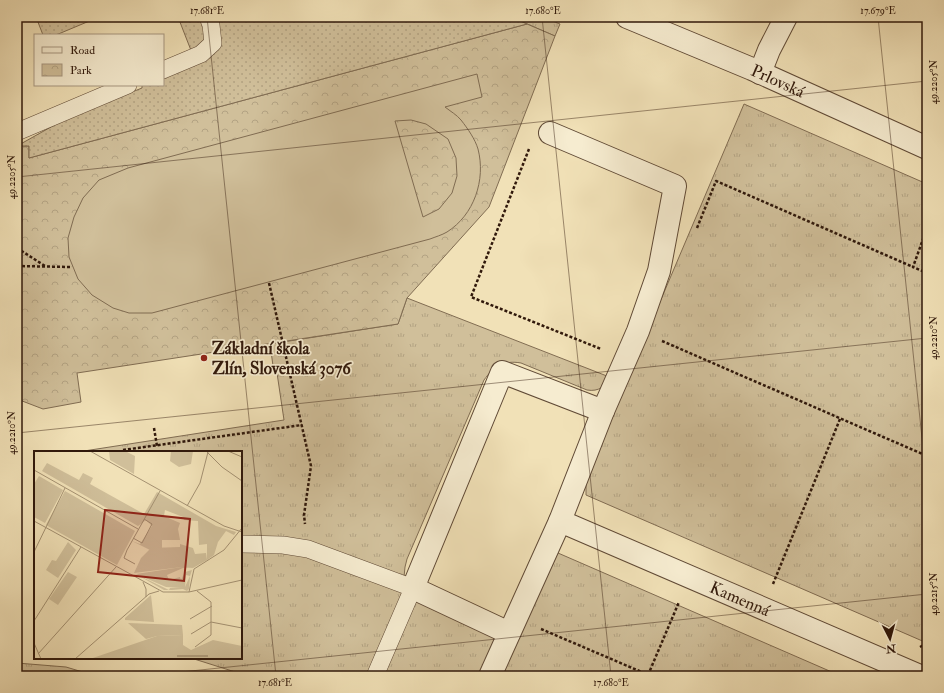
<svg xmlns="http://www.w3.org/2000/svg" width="944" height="693" font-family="'IM FELL Double Pica',serif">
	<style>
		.grass { fill: url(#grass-tufts); stroke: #806c52 }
		.park { fill: url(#park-crowns); stroke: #806c52 }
		.garden { fill: url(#garden-dots); stroke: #806c52 }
		.pitch { fill: #d0bf9a; stroke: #806c52; fill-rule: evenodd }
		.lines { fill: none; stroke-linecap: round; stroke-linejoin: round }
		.lane-casing { stroke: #604a36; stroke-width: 18 }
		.street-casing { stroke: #604a36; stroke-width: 24 }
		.path { stroke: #30180b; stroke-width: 2.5; stroke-dasharray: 3 2; stroke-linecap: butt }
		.lane { stroke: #f6ecd0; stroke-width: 17 }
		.street { stroke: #f6ecd0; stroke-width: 22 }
		.ticks { fill: none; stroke: #30180b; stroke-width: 1; stroke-opacity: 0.45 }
		.poi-dot { fill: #8f2418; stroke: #f6ecd0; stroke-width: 1.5 }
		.labels { text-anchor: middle; stroke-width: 3.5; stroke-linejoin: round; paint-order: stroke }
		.street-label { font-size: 17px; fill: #30180b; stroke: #f6ecd0 }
		.poi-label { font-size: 17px; font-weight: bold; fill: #30180b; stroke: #f6ecd0; text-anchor: start }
		.inset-river { fill: none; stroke: #af9d7d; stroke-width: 2 }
		.inset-road { fill: none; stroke: #a49172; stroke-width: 1 }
		.view { fill: #8f2418; fill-opacity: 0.15; stroke: #8f2418; stroke-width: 2 }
		.inset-edge { fill: none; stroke: #30180b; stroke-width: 2 }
		.neatline { fill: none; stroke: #30180b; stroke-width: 1.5 }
		.ticks-label { font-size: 10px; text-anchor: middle; fill: #30180b }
	</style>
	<defs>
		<pattern id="grass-tufts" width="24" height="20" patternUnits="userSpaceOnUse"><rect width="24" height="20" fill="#d0bf9a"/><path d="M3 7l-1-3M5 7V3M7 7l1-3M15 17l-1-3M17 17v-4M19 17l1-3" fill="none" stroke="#b3a383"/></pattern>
		<pattern id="park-crowns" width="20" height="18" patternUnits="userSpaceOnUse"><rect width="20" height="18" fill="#d0bf9a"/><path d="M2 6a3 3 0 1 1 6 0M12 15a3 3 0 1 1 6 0" fill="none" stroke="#b3a383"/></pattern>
		<pattern id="garden-dots" width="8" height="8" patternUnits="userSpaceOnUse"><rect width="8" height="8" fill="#d0bf9a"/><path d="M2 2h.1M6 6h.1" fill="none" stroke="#b3a383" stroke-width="1.8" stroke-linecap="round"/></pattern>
	</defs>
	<rect width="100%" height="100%" fill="#f1e1b7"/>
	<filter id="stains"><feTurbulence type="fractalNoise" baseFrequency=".005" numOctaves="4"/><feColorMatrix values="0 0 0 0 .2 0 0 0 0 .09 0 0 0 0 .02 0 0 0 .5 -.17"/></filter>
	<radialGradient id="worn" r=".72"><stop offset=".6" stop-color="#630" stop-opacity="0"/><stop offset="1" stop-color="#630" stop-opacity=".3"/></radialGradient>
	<!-- grass -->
	<g class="grass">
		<polygon points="511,17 543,17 560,24 555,36"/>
		<polygon points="744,104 927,184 927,643 586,495 586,479 589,469"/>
		<path d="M407 298 612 378C605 386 599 392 587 390L521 363C504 360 494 366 484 380L407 559 405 567 404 577 495 629 550 560 558 553 841 676H248L191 658H241V452L84 451 284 420 277 373H274L270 344 398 324Z"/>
		<polygon points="17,663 66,667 86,673 85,676 17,676"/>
	</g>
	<!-- park -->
	<polygon class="park" points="527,24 555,36 489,207 407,298 398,324 77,373 81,402 43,409 17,399 17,146 29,146 29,158"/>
	<!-- garden -->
	<g class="garden">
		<polygon points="36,17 99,17 56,35 43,35"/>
		<polygon points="178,17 511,17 527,24 29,158 29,146 17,146 67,118 142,88 142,85 163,85 163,65 192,53"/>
	</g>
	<!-- pitch -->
	<path class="pitch" d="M477 74 482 97 445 107C450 111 457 115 461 120 468 129 475 139 478 149 486 180 474 215 447 232 442 235 435 237 430 239L152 313H129L113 308 92 295 78 279 69 257 68 238 74 217 83 198 99 180 128 168ZM411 120 426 124 448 139 456 158 457 176 452 193 439 209 423 217 395 121Z"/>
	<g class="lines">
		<!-- lane casing -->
		<g class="lane-casing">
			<g id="lane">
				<polyline points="163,70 201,54 213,43 211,25 208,17"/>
				<polyline points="17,132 128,85"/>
				<polyline points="241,544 283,545 308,549 413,588 375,676"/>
			</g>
		</g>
		<!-- street casing -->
		<g class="street-casing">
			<g id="street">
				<path id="s1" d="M627 17 752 69 927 148"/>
				<polyline points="760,73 769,50 786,17"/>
				<path id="s2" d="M560 521 920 676"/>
				<polyline points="509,633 413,588 502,372 603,411"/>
				<polyline points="490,676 560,521 603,411 638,331 659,271 675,186 550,133"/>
			</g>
		</g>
		<!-- path -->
		<g class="path">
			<polyline points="529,149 471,297 601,349"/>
			<polyline points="697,228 716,181 913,267"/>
			<polyline points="927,228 913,267 927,273"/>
			<polyline points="17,248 45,266"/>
			<polyline points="17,266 70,267"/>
			<polyline points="269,283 311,466 304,515 305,524"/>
			<polyline points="662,341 927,456"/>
			<polyline points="154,428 157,446"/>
			<polyline points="123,450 302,425"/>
			<polyline points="773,584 840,419"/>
			<polyline points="541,629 651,676"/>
			<polyline points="920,647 927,643"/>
			<polyline points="648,675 679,602"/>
		</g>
		<!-- lane -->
		<use href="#lane" class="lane"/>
		<!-- street -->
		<use href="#street" class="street"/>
	</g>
	<!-- ticks -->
	<path class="ticks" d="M207 17 276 676M542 17 611 676M878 17 927 486M17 177 927 81M17 433 927 338M143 676 927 594"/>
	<!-- markers -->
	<circle class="poi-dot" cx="204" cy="358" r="4"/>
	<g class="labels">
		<!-- street labels -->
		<g class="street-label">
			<text dy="6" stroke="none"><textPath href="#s1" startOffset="164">Prlovská</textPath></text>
			<text dy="6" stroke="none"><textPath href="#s2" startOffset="196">Kamenná</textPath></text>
		</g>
		<!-- poi labels -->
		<g class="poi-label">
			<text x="212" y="354">Základní škola<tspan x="212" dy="20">Zlín, Slovenská 3076</tspan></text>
		</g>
	</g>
	<!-- overview -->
	<g transform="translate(34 451)">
		<rect width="208" height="208" fill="#f1e1b7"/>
		<path d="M75 0H91L101 5 100 23 76 9ZM137 0H159L157 13 145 16 136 10ZM13 12 45 29 49 22 59 27 56 33 110 63 123 41 182 75 202 81 200 84 192 80 184 91 180 104 173 109V93L165 94 164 70 150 69 149 66 131 59 130 65 146 72 144 78 146 89H128V97L116 99 98 90 106 93 118 75 112 69 104 75 8 20ZM5 25 29 39 11 72 0 66V33ZM31 40 101 80 83 114 12 74ZM34 91 42 99 24 127 12 119 18 109 22 110ZM34 121 43 126 24 154 15 148ZM100 122 135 139 136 137 151 136 156 125 155 138 153 140 149 138 138 139H130ZM117 144 120 171 91 169V167Z" fill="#d0bf9a"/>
		<path d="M149 184V194L157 199 179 189 208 195V208H56L123 185Z" fill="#d0bf9a"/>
		<path d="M146 93 159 97 161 103 172 102 173 109 159 117 148 116 100 122 107 107 117 97 146 96Z" fill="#d0bf9a"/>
		<path d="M148 116 158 117H149L133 124 135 129 146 126 147 129 151 121 158 119 156 125 152 124 151 137 132 136 102 123ZM94 172 148 174 149 184 123 185 112 188Z" fill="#d0bf9a"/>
		<path d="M139 100 146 106 142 113 107 119 110 116 108 109 111 105Z" fill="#d0bf9a"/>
		<path class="inset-river" d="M143 205H174"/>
		<path class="inset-road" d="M56 0 190 75 208 81M194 0 208 6M173 1 188 16 208 30M0 19 104 78M153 55 166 32 174 1M0 70 129 141H155L208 129M99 87 108 92 118 73 110 68M0 101 31 37M101 113 90 107 93 99 126 40M109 131 112 138V146M155 141 160 118 190 99 208 77M156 168 178 155M0 170 47 96M157 183 177 171 208 177M0 192 7 208M161 196 177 184V151L163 140M4 203 82 116M41 208 115 143 125 140"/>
		<path class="view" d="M71 59 156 68 150 130 64 121Z"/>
		<rect width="208" height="208" class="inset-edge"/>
	</g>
	<!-- margin -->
	<rect width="944" height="693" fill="none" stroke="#f1e1b7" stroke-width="44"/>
	<!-- legend -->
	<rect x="34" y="34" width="130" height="52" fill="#f6ecd0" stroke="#a79781"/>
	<rect x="42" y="47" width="20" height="6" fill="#f6ecd0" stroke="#a79781"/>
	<text x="70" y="54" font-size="12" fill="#30180b">Road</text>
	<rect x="42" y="64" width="20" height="12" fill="url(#park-crowns)" stroke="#a79781"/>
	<text x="70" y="74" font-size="12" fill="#30180b">Park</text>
	<!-- north arrow -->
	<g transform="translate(890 639) rotate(174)" stroke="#f6ecd0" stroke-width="3" paint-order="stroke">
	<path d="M0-3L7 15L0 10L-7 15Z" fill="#30180b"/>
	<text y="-6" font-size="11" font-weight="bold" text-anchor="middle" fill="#30180b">N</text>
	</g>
	<rect x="22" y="22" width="900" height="649" class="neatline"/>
	<g class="ticks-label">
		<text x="207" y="14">17.681°E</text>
		<text x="543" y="14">17.680°E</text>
		<text x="878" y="14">17.679°E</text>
		<text transform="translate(933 82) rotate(-90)" y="4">49.2205°N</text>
		<text transform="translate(11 177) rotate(-90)" y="4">49.2205°N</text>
		<text transform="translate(933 338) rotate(-90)" y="4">49.2210°N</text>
		<text transform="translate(11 433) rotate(-90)" y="4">49.2210°N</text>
		<text transform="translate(933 594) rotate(-90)" y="4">49.2215°N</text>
		<text x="275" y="686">17.681°E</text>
		<text x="611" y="686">17.680°E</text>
	</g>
	<rect width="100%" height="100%" filter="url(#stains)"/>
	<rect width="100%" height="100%" fill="url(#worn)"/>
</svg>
